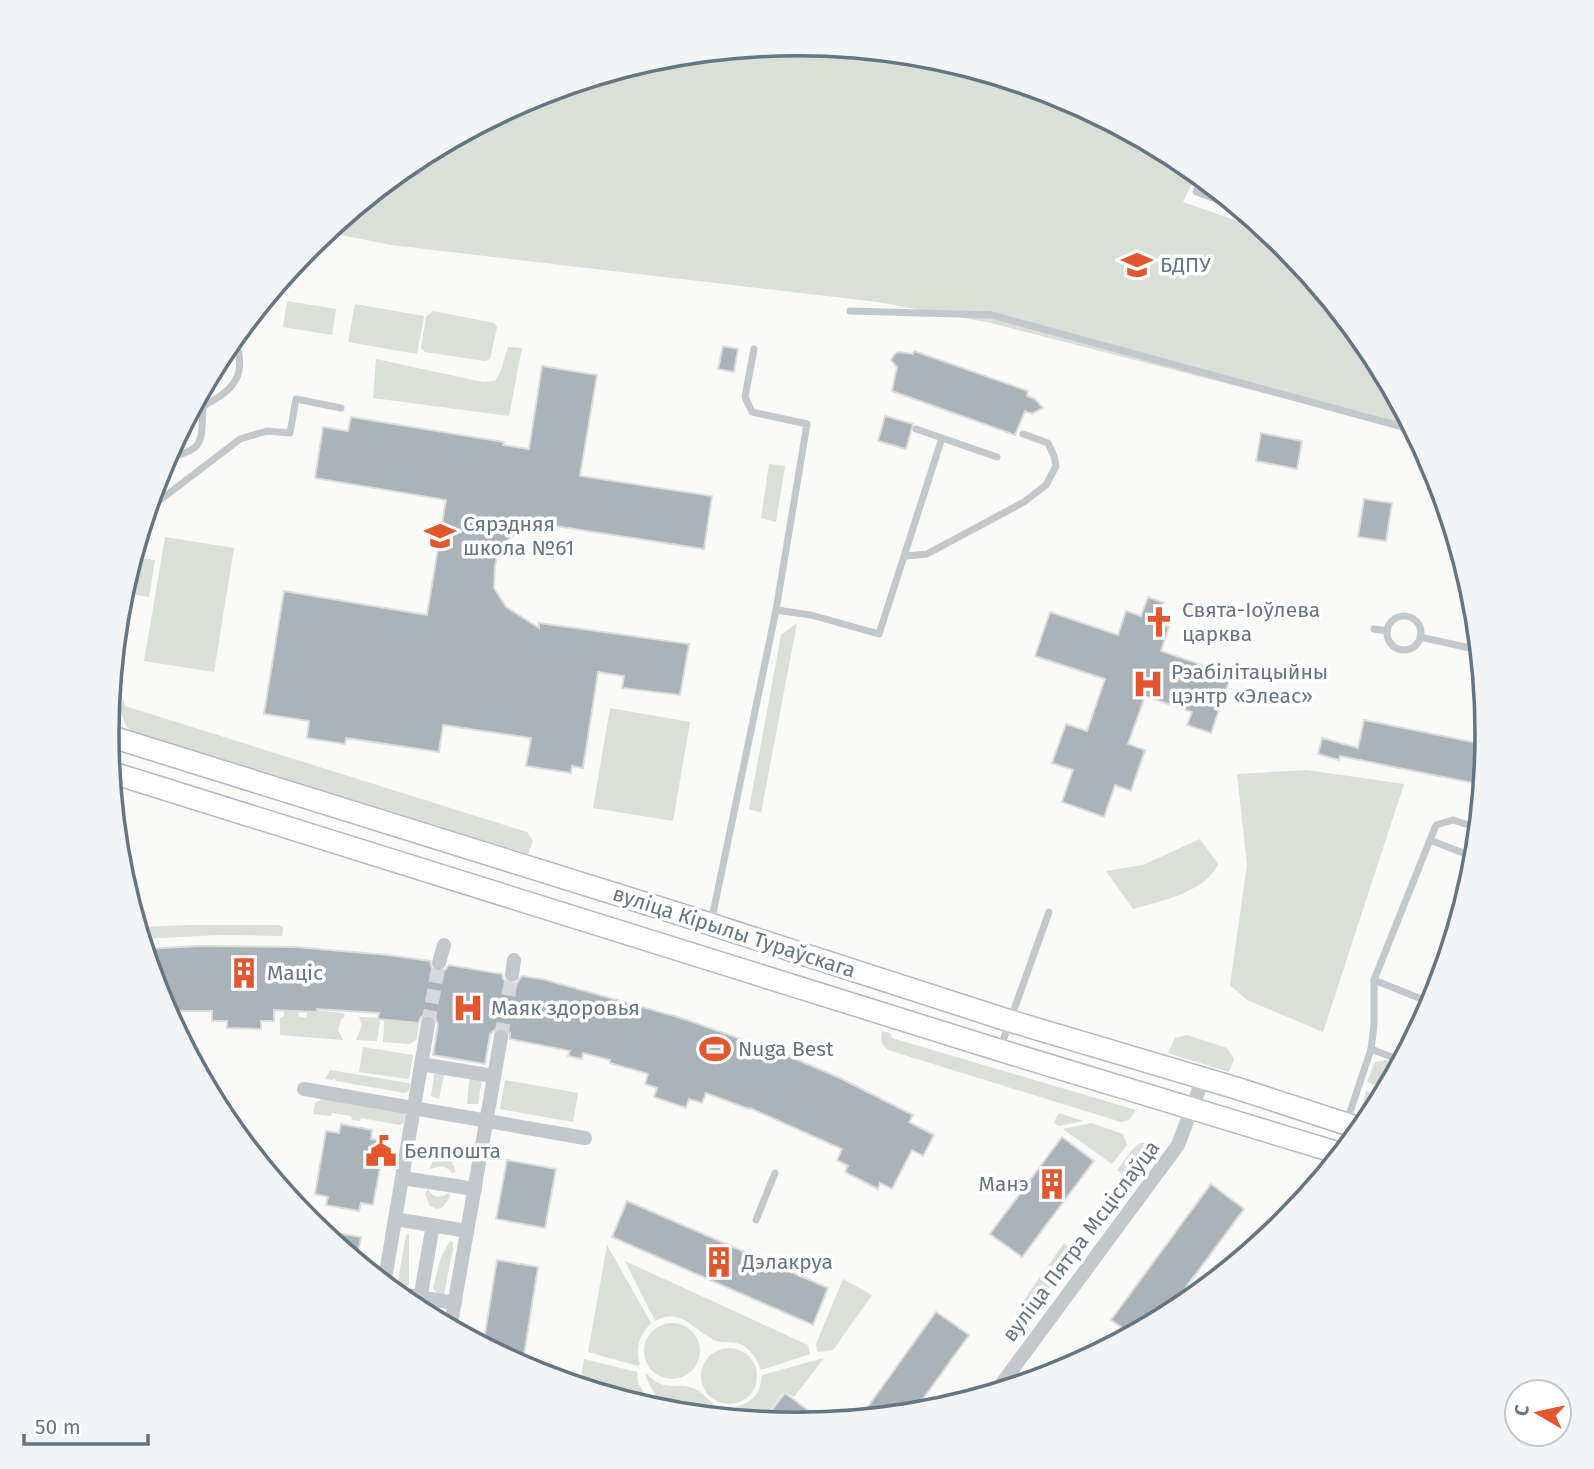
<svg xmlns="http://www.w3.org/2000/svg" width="1594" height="1469" viewBox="0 0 1594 1469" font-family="'Fira Sans',sans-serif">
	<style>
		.green { fill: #dadfd7 }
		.building { fill: #aab3b9; stroke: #dcdcda; stroke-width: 2 }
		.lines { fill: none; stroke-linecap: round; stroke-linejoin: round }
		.street-tunnel { stroke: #d5d9db; stroke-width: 14; stroke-dasharray: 14 7; stroke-linecap: butt }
		.secondary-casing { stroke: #b3babf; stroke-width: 24 }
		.lane { stroke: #c3c8cc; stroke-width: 7 }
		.street { stroke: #c3c8cc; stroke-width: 14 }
		.secondary { stroke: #fff; stroke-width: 21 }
		.labels { text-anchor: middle; stroke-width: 7; stroke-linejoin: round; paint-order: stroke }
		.poi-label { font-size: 21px; fill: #657683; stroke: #fff; text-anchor: start }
		.street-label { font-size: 21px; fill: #657683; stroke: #fff }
		.rim { fill: none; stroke: #657683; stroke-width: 3.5 }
	</style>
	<rect width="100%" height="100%" fill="#fafaf8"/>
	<g class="green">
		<path d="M797 44 932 57 1062 96 1181 160 1197 174 1183 202 1269 232 1286 246 1372 351 1415 432 991 323 878 302 391 245 326 232 414 160 533 96 663 57Z"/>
		<path d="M287 301 336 309 332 335 283 327Z"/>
		<path d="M355 304 424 316 417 354 348 342Z"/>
		<path d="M433 311 494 323 497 327 490 359 485 361 425 352 421 348 426 317Z"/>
		<path d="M508 347 522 348 509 416 373 398 376 359 483 382 495 381 501 370Z"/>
		<path d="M769 464 785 466 776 522 761 518Z"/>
		<path d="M165 537 234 548 214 672 144 661Z"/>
		<path d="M136 557 155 560 149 597 130 594Z"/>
		<path d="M797 623 761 813 749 809 781 635Z"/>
		<path d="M116 680 125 706 527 832 533 841 528 854 133 732 126 726 111 687V682Z"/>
		<path d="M610 708 690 722 673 821 593 808Z"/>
		<path d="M1307 770 1404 784 1323 1032 1247 1000 1230 985 1247 865 1237 774Z"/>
		<path d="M1200 839 1218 864C1205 893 1160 901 1133 909L1106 871 1143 865Z"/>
		<path d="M126 860 133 867V876L127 893 119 861Z"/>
		<path d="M190 925H279L283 928 282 936 220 935 141 939 137 927Z"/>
		<path d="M284 1009 298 1010 299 1017 306 1018 308 1010 343 1013 345 1016 341 1020 338 1030 343 1040 280 1035V1018L284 1016Z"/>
		<path d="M391 1015 416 1018 419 1022 417 1039 410 1044 383 1042 384 1021Z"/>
		<path d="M359 1017 377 1018 380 1021 377 1041 356 1040 362 1025Z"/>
		<path d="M882 1031 890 1033 892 1038 1136 1110 1129 1120 1121 1122 888 1050C881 1044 880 1039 882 1031Z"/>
		<path d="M1187 1035 1227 1048 1234 1059 1229 1072 1168 1053 1175 1038Z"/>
		<path d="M363 1047 413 1055 409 1079 359 1072Z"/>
		<path d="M1386 1060 1400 1065 1387 1089 1367 1082 1375 1062Z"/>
		<path d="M436 1063 445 1071 439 1099 431 1096Z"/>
		<path d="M330 1070 408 1083 410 1084 409 1090 405 1093 336 1081 334 1078 333 1080 325 1079Z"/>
		<path d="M473 1073H483L478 1104H467L469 1082Z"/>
		<path d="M505 1080 578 1093 573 1122 500 1109Z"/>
		<path d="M1366 1091 1383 1096 1372 1116 1363 1104Z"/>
		<path d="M327 1096 401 1109 405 1114 404 1123 400 1125 361 1118 360 1121 352 1120 351 1116 332 1113 331 1116 313 1114 315 1103Z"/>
		<path d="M1059 1113 1083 1121 1058 1126 1054 1122Z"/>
		<path d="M1091 1123 1123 1134 1127 1145 1112 1164 1063 1129Z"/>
		<path d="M1140 1143H1150L1147 1153 1128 1178 1117 1170 1132 1150Z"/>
		<path d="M446 1155 451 1160 456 1172 452 1173C444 1163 438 1167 429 1169L434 1159Z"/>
		<path d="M428 1189C432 1198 441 1199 448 1193L451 1195 443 1207 437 1209 430 1206 425 1194Z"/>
		<path d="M409 1234V1284L406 1288 398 1289 397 1286 406 1235Z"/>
		<path d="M450 1241 453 1242V1248L444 1295H438L433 1288 441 1257Z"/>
		<path d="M1064 1243 1075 1251 1039 1302 1027 1306 1021 1304Z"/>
		<path d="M607 1245 651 1323C639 1336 635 1348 640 1364L638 1366 588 1352Z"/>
		<path d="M625 1261 808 1345 810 1354 761 1370C756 1356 747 1343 730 1342 723 1342 721 1343 714 1340 693 1330 681 1307 655 1321Z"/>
		<path d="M843 1279 872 1295 833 1350 818 1352 816 1344Z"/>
		<circle cx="672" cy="1351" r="28"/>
		<circle cx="729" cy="1376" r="28"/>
		<path d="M824 1358 794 1397 784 1391 762 1422 755 1421 735 1407C752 1403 761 1393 762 1375Z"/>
		<path d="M584 1359 637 1372 638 1383 644 1393 629 1402 580 1387Z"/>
		<path d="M645 1373C670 1396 676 1379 697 1390 705 1394 710 1404 723 1410 687 1427 656 1409 645 1373Z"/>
	</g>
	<g class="building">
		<path d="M723 346 738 349 734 372 718 369Z"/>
		<path d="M914 351 1028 391 1027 396 1035 399 1043 408 1032 414 1025 411 1015 435 892 391 897 367 891 360 894 355 898 352 913 354Z"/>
		<path d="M542 366 597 375 580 476 712 496 704 549 555 526 556 518 523 528 509 539 498 552 495 566 494 588 506 607 539 628V623L689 644 680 695 622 688 624 676 598 672 583 768 572 766 571 773 526 766 531 738 443 725 439 752 346 738 345 744 307 738 309 721 264 714 284 591 427 615 446 500 315 478 323 427 348 431 351 417 504 442 503 445 529 449Z"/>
		<path d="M885 416 913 424 906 449 878 441Z"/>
		<path d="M1261 433 1302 441 1297 469 1256 461Z"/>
		<path d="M1364 499 1392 503 1386 541 1358 537Z"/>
		<path d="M1148 597 1164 603 1157 623 1169 627 1161 651 1231 675 1211 733 1187 725 1192 712 1145 696 1128 744 1145 750 1131 791 1115 785 1104 817 1062 802 1073 770 1052 763 1066 724 1087 731 1105 679 1035 656 1050 612 1118 635 1126 611 1141 616Z"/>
		<path d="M1364 720 1487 745 1483 785 1340 756 1339 760 1318 754 1322 738 1358 748Z"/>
		<path d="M199 946 295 947 388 955 430 961 432 969 437 972 445 970 449 965 502 974 503 979 510 984H516L522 976 542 979 681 1018 786 1055 840 1078 913 1115 909 1122 934 1135 923 1156 912 1150 892 1189 880 1183 878 1189 845 1172 848 1166 837 1160 842 1149 750 1108 749 1109 706 1093 702 1103 689 1099 686 1108 654 1097 657 1088 645 1084 648 1074 610 1063V1060L583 1053 582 1059 568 1056 570 1051 510 1039V1033L503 1028H497L490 1034 485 1064 433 1055 438 1025 435 1017 429 1014 421 1017 418 1023 378 1019 379 1013 317 1009V1012L274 1010V1021H261V1029L227 1028V1021H212V1011H171V1004H162L144 949Z"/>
		<path d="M341 1124 372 1130 371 1139 385 1141 373 1205 361 1203 359 1211 326 1205 328 1197 315 1194 326 1131 339 1133Z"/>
		<path d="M1062 1137 1094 1161 1022 1257 990 1234Z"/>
		<path d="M507 1160 556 1169 545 1228 496 1219Z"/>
		<path d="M1211 1184 1244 1209 1163 1318 1132 1335 1111 1320Z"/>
		<path d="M627 1201 828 1288 813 1325 612 1237Z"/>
		<path d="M317 1230 361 1237 356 1262Z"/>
		<path d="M497 1260 538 1267 522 1367 483 1346Z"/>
		<path d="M936 1312 969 1335 912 1414 859 1419Z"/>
		<path d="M785 1393 809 1411 799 1425 763 1422Z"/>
	</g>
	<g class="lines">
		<g class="street-tunnel">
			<path d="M428 1024 439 963"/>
			<path d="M501 1037 512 975"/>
		</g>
		<defs>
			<g id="secondary">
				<path d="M106 735 673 912 1010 1021 1236 1088 1362 1129"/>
				<path d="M110 772 999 1050 1342 1154"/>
			</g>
		</defs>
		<use href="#secondary" class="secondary-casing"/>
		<g class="lane">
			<path d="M1203 179 1196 192 1238 207"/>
			<path d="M850 311 992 315 1414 430"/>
			<path d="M916 429 997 457"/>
			<path d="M165 459C205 448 201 446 203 406 236 390 248 373 234 337"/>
			<path d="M147 510 240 439 267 431 290 433 296 399 341 408"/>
			<path d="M906 556 927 554 1024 502 1046 485 1056 466 1054 456 1048 443 1023 434"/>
			<path d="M776 610 811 615 879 634 942 438"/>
			<circle cx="1404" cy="633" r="17"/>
			<path d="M1374 629 1387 631"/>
			<path d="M1420 637 1479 650"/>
			<path d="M109 704 119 736"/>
			<path d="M1430 840 1476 858"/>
			<path d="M711 923 776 610 807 424 752 412 745 397 754 349"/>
			<path d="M1374 980 1424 1000"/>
			<path d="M1001 1046 1049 912"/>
			<path d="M1371 1049 1374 1026V980L1436 825 1453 820 1478 828"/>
			<path d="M1347 1121 1371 1049 1402 1061"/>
			<path d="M756 1220 775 1173"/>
		</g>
		<g class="street">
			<path d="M439 963 444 945"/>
			<path d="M512 975 514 960"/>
			<path d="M421 1064 494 1076"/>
			<path d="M304 1089 585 1138"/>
			<path d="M402 1178 475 1189"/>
			<path d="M395 1219 467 1231"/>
			<path d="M384 1285 428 1024"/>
			<path d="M394 1293 455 1303"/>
			<path d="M418 1311 433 1225"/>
			<path d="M450 1329 501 1037"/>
			<path d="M995 1393 1178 1145 1203 1079"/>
		</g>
		<use href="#secondary" class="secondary"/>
	</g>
	<defs>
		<symbol id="university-bare" viewBox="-9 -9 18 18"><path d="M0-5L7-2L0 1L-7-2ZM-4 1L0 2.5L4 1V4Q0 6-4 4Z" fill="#e4572e" stroke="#fff" stroke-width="2.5" paint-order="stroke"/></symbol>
		<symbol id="school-bare" viewBox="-9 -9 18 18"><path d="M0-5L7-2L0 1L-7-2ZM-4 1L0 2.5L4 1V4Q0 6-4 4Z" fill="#e4572e" stroke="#fff" stroke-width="2.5" paint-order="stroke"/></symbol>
		<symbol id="church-bare" viewBox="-9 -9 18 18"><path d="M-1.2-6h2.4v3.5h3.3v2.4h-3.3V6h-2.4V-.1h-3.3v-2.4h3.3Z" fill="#e4572e" stroke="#fff" stroke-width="2.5" paint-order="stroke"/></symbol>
		<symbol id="hospital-bare" viewBox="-9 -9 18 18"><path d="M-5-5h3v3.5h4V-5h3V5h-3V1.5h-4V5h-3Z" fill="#e4572e" stroke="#fff" stroke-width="2.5" paint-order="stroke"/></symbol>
		<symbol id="building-bare" viewBox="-9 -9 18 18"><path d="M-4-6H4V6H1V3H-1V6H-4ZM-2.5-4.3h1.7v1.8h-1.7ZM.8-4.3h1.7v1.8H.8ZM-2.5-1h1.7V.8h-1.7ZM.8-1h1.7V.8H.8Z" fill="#e4572e" stroke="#fff" stroke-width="2.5" paint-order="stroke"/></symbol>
		<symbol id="stadium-bare" viewBox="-9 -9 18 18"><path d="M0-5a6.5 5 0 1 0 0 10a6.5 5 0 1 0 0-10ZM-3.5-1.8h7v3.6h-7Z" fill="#e4572e" stroke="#fff" stroke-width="2.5" paint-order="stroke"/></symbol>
		<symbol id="civic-bare" viewBox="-9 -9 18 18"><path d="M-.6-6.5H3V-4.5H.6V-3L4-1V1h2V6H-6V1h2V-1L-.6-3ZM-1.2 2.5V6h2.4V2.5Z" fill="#e4572e" stroke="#fff" stroke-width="2.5" paint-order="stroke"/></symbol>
	</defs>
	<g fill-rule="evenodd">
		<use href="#university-bare" x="1115" y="243" width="44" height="44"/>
		<use href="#school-bare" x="418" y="514" width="44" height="44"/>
		<use href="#church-bare" x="1137" y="600" width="44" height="44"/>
		<use href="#hospital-bare" x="1126" y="662" width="44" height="44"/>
		<use href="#building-bare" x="222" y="951" width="44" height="44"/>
		<use href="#hospital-bare" x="446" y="986" width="44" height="44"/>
		<use href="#stadium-bare" x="693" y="1027" width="44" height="44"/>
		<use href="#civic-bare" x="359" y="1129" width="44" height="44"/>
		<use href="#building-bare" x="1030" y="1162" width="44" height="44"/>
		<use href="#building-bare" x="697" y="1240" width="44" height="44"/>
	</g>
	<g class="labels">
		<g class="poi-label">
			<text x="1160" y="272">БДПУ</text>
			<text x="463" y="531">Сярэдняя<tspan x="463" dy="24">школа №61</tspan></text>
			<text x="1182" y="617">Свята-Іоўлева<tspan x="1182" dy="24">царква</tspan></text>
			<text x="1171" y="679">Рэабілітацыйны<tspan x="1171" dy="24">цэнтр «Элеас»</tspan></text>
			<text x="267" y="980">Маціс</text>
			<text x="491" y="1015">Маяк здоровья</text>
			<text x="738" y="1056">Nuga Best</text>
			<text x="404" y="1158">Белпошта</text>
			<text x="1029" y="1191" text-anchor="end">Манэ</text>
			<text x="742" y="1269">Дэлакруа</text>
		</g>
		<g class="street-label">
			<text transform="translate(734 932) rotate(18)" y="7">вуліца Кірылы Тураўскага</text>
			<text transform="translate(1081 1241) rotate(-53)" y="7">вуліца Пятра Мсціслаўца</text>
		</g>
	</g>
	<path d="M0 0H1594V1469H0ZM119 734a678 678 0 1 1 1356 0a678 678 0 1 1-1356 0Z" fill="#f3f4f5" fill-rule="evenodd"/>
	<path class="rim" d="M119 734a678 678 0 1 1 1356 0a678 678 0 1 1-1356 0Z"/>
	<g transform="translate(1538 1413) rotate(279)"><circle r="33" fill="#ffffff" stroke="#c1c8cd" stroke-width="2"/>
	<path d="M0-5L12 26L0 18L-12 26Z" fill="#e4572e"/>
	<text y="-10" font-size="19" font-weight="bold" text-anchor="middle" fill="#657683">С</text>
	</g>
	<path d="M24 1434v10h124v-10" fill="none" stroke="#657683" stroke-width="3.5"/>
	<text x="35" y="1434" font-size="21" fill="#657683" stroke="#ffffff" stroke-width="5" paint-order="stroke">50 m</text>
</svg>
